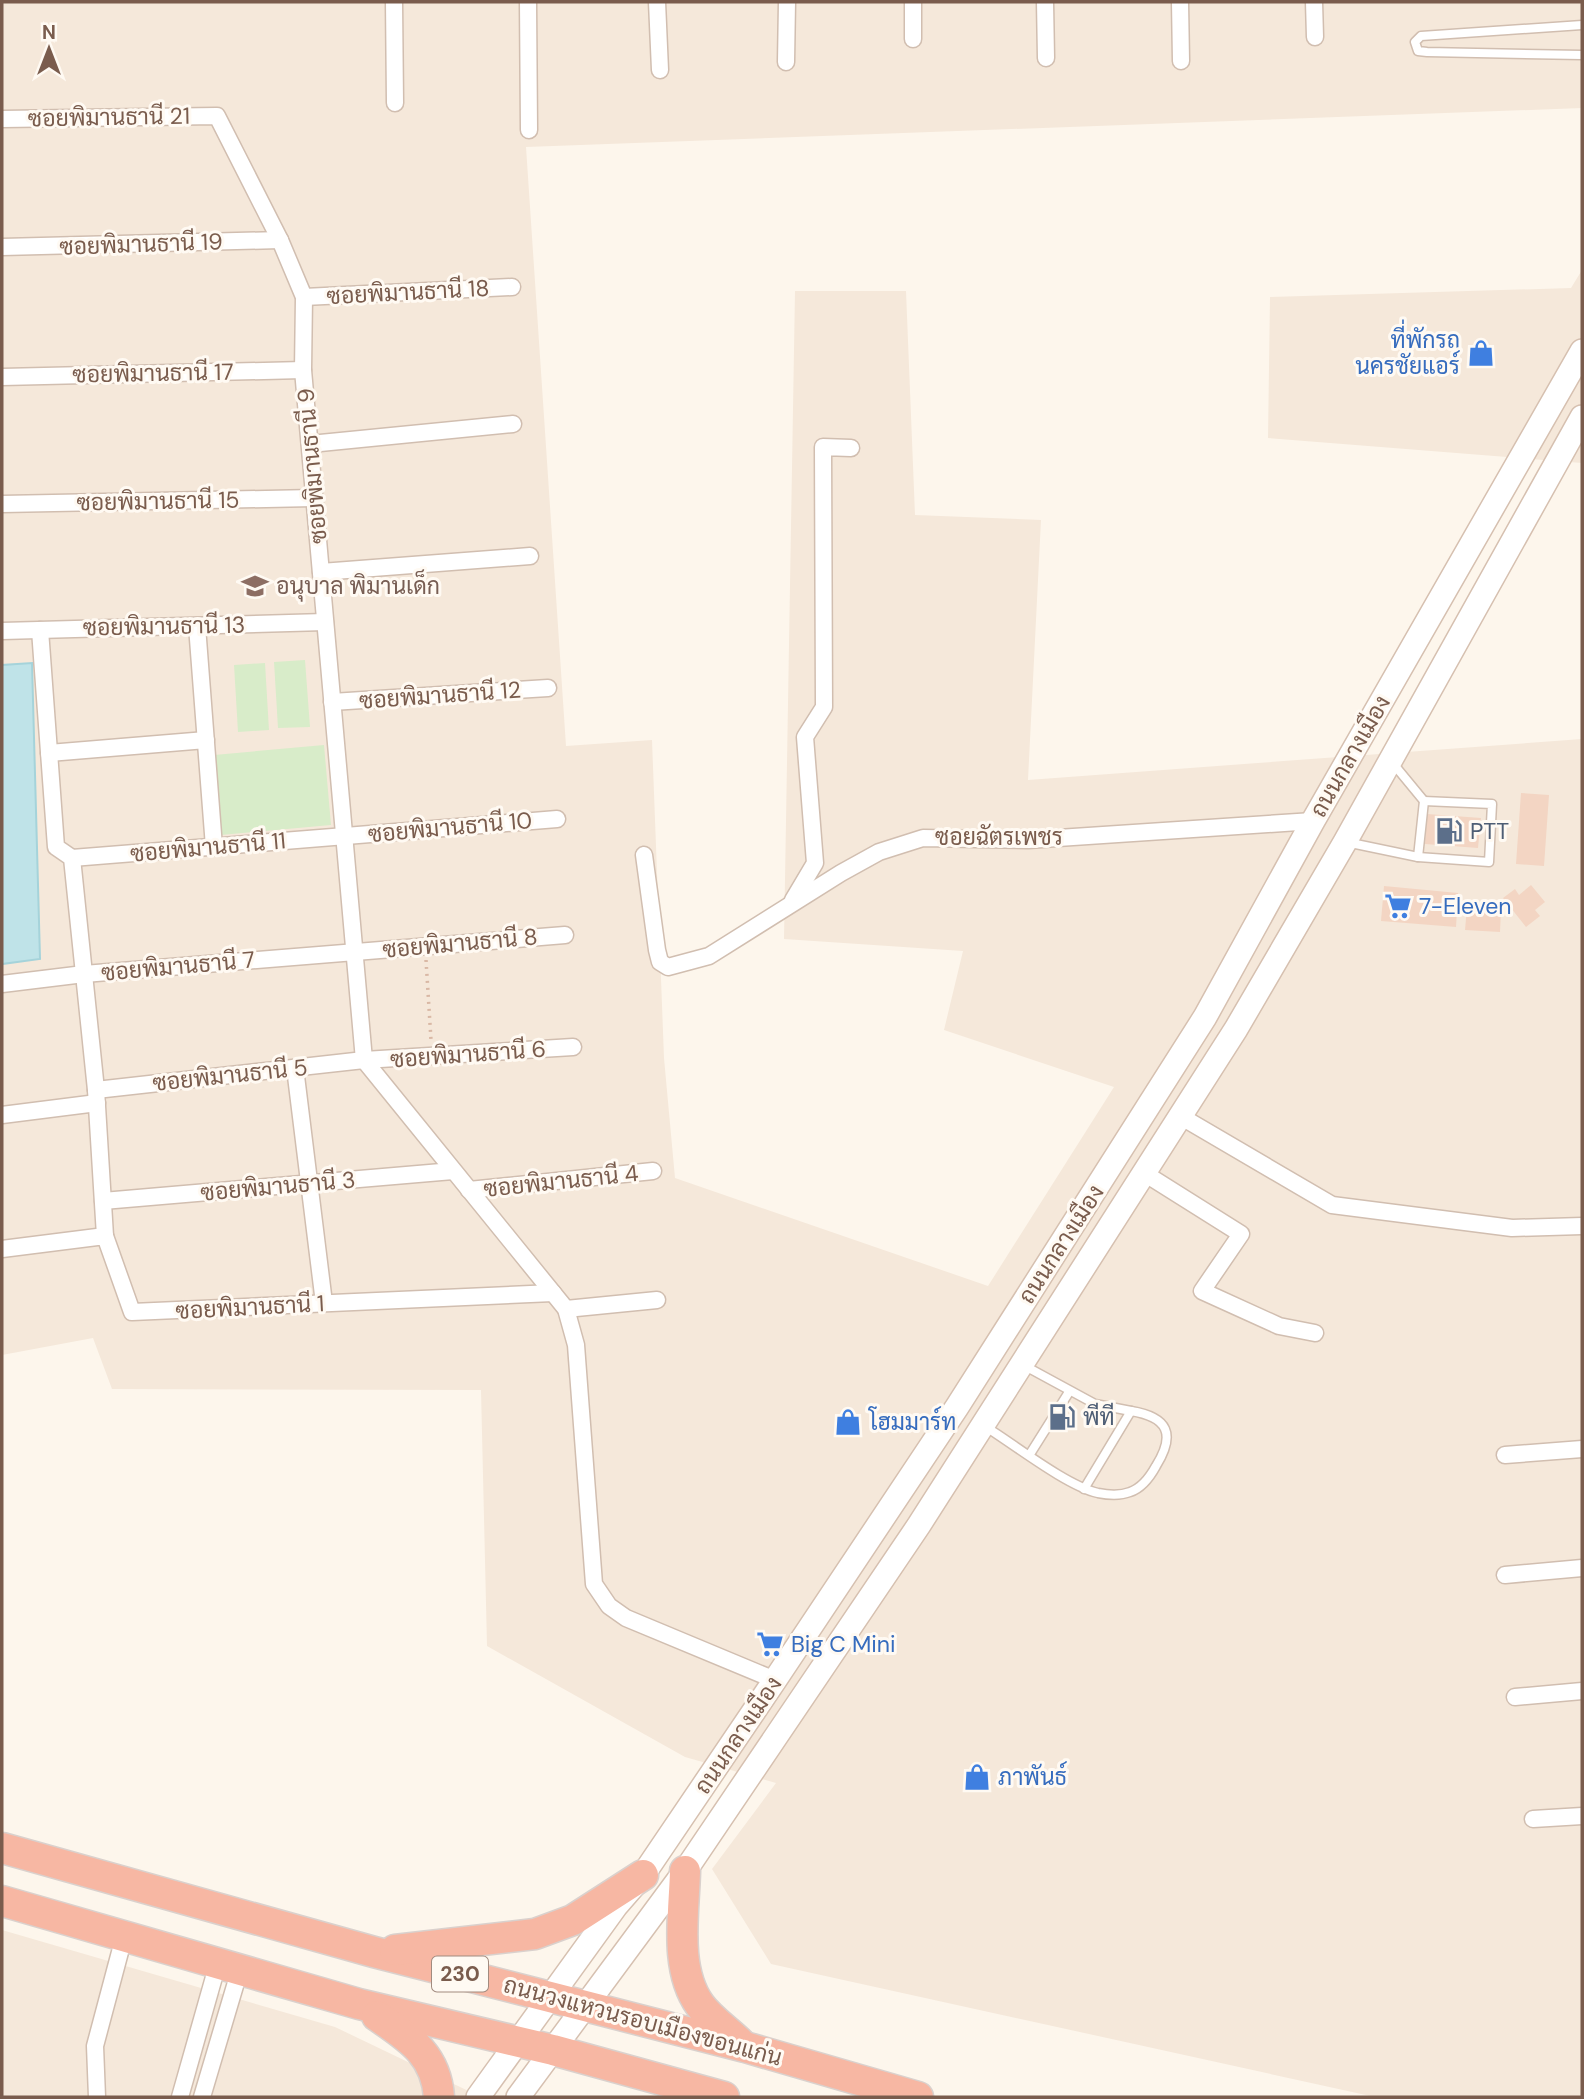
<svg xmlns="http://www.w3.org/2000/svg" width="1584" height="2099" viewBox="0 0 1584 2099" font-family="'DM Sans',Sarabun,sans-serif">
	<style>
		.residential { fill: #f5e8da }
		.green { fill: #d8ecc9 }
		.water { fill: #bfe3e8; stroke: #a5d3da; stroke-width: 2 }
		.building { fill: #f3d5c3 }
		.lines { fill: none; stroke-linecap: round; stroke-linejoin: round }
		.lane-casing { stroke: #d1beb0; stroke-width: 11 }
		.street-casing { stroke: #d1beb0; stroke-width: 19 }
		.secondary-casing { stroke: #d6c0b0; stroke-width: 26 }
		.highway-casing { stroke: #dad1cd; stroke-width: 33 }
		.path { stroke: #d9b8a5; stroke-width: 3.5; stroke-dasharray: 2 5; stroke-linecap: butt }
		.lane { stroke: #fff; stroke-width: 8 }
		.street { stroke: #fff; stroke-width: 16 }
		.secondary { stroke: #fff; stroke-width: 23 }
		.highway { stroke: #f7b7a3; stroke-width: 30 }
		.labels { text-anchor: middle; stroke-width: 6; stroke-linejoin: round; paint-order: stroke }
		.shield { fill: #fffaf3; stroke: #a28b7f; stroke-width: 2 }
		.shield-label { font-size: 21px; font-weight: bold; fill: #7a5c4d }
		.street-label { font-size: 23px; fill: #7a5c4d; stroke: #fffaf3 }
		.shop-label { font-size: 23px; fill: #366cbe; stroke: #fffaf3; text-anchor: start }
		.education-label { font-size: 23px; fill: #785e54; stroke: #fffaf3; text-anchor: start }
		.service-label { font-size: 23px; fill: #4e5e75; stroke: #fffaf3; text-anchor: start }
	</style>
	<rect width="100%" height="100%" fill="#fdf6ec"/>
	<g class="residential">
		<path d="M2 2H1582V108L526 147 566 746 652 740 664 1058 675 1178 988 1286 1114 1087 944 1030 963 951 784 939 795 291H906L915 515 1041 520 1028 780 1582 739V2097H1375L771 1964 712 1869 776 1783 685 1757 487 1646 481 1390 112 1389 93 1338 2 1355Z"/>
		<path d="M1582 270V463L1268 438 1270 297 1571 288Z"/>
		<path d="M2 1930 335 2027 481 2097H2Z"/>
	</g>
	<g class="green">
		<path d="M305 660 310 727 278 728 274 662Z"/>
		<path d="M265 663 269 730 238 732 234 665Z"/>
		<path d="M324 745 331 825 221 835 214 755Z"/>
	</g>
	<path class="water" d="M32 663 40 959 2 964V665Z"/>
	<g class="building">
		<path d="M1521 793 1549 795 1544 866 1516 864Z"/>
		<path d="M1427 814 1481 818 1478 848 1425 844Z"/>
		<path d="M1531 885 1545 902 1535 910 1540 916 1526 927 1503 898 1515 889 1519 895Z"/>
		<path d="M1384 886 1458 893 1456 927 1381 921Z"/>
		<path d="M1467 907 1501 909 1500 932 1465 930Z"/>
	</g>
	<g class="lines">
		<defs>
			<g id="lane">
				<path d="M1582 25 1421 36 1415 42 1418 51 1427 52 1582 55"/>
				<path d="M1391 761 1424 801 1418 857"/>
				<path d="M1346 842 1418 857 1489 862 1492 804 1424 801"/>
				<path d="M1025 1366 1095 1404 1131 1411 1084 1489"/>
				<path d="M986 1427C1015 1445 1067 1486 1098 1493 1108 1495 1120 1496 1130 1492 1142 1488 1150 1477 1156 1466 1176 1434 1168 1417 1131 1411"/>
				<path d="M1030 1454 1069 1392"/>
			</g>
			<g id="street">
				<path d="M394 2 395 103"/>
				<path d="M528 2 529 130"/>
				<path d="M657 2 660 70"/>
				<path d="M913 2V39"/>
				<path d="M1045 2 1046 58"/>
				<path d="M1180 2 1181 61"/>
				<path d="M1314 2 1315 37"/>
				<path d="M786 62 787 2"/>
				<path d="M2 119 217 116 280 240 304 297 303 370 364 1060 566 1309 576 1345 594 1584 609 1606 626 1618 775 1680"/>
				<path d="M2 247 280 240"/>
				<path d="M304 297 512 287"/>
				<path d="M2 377 303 370"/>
				<path d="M310 444 513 424"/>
				<path d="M2 504 314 498"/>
				<path d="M321 572 530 556"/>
				<path d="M197 626 214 847"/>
				<path d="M40 630 56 847 72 858 96 1090 105 1236"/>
				<path d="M2 631 325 622"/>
				<path d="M332 702 548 688"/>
				<path d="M49 753 206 740"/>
				<path d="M644 855 657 950 660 962 668 967 709 956 841 873 879 852 923 838 1028 840 1313 821"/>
				<path d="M72 858 557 819"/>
				<path d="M793 900 815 863 805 737 824 707 823 447 851 448"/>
				<path d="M2 984 84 974 565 935"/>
				<path d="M295 1068 324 1303"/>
				<path d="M96 1090 364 1060 573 1047"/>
				<path d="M2 1115 97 1103"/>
				<path d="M1180 1116 1332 1205 1512 1228 1582 1226"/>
				<path d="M1144 1173 1241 1234 1202 1291 1279 1326 1315 1333"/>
				<path d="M469 1190 653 1171"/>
				<path d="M103 1201 453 1171"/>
				<path d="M2 1249 105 1236 132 1312 553 1293"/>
				<path d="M566 1309 657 1300"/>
				<path d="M1505 1455 1582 1449"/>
				<path d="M1505 1575 1582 1568"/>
				<path d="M1515 1697 1582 1691"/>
				<path d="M1533 1819 1582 1816"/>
				<path d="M97 2097 95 2046 124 1937"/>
				<path d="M180 2097 218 1963"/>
				<path d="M202 2097 240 1969"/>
			</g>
			<g id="secondary">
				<path d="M478 2097 616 1906 643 1875 775 1680 957 1407 1205 1017 1313 821 1582 351"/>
				<path d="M518 2097 685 1871 919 1525 1236 1029 1345 842 1582 417"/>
			</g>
			<g id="highway">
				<path d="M2 1848 374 1952 745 2047 918 2097"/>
				<path d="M685 1871C684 1913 674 1969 700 2005 710 2019 728 2031 740 2043"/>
				<path d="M2 1901 359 2004 553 2050 724 2097"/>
				<path d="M395 1950 535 1934 573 1920 643 1875"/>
				<path d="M377 2016C409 2038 436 2054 439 2097"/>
			</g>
		</defs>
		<use href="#lane" class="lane-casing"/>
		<use href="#street" class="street-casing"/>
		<use href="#secondary" class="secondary-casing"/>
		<use href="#highway" class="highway-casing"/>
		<path class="path" d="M426 960 431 1040"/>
		<use href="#lane" class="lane"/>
		<use href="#street" class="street"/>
		<use href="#secondary" class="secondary"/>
		<use href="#highway" class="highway"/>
	</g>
	<defs>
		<symbol id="shop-bare" viewBox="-9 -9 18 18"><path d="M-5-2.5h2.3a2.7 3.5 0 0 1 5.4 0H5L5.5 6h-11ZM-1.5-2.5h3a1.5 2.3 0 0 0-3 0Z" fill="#3f7fe0" stroke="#fffaf3" stroke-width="2.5" paint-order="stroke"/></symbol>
		<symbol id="school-bare" viewBox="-9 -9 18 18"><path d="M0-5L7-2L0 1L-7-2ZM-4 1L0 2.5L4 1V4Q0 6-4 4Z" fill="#8d6e63" stroke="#fffaf3" stroke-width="2.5" paint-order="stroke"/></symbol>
		<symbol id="fuel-bare" viewBox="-9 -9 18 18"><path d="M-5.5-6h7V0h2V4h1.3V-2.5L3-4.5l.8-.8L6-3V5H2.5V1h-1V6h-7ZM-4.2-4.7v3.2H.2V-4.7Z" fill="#5c6f8a" stroke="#fffaf3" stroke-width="2.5" paint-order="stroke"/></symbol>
		<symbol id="supermarket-bare" viewBox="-9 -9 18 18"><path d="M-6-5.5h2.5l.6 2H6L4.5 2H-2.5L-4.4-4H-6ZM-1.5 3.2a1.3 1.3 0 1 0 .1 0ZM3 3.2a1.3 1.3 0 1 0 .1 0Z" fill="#3f7fe0" stroke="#fffaf3" stroke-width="2.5" paint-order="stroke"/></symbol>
	</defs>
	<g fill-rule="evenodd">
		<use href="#shop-bare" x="1462" y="334" width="38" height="38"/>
		<use href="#school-bare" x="236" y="567" width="38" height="38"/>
		<use href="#fuel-bare" x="1430" y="812" width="38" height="38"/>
		<use href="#supermarket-bare" x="1379" y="887" width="38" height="38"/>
		<use href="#fuel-bare" x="1043" y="1398" width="38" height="38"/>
		<use href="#shop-bare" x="829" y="1403" width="38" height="38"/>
		<use href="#supermarket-bare" x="751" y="1625" width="38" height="38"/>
		<use href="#shop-bare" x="958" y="1758" width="38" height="38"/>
	</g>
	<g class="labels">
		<rect class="shield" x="432" y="1956.5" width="56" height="35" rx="5"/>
		<g class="shield-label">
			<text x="460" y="1981">230</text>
		</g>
		<g class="street-label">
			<text transform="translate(109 117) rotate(-1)" y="8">ซอยพิมานธานี 21</text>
			<text transform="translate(141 244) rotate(-2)" y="8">ซอยพิมานธานี 19</text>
			<text transform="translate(408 292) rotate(-3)" y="8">ซอยพิมานธานี 18</text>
			<text transform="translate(153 373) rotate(-1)" y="8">ซอยพิมานธานี 17</text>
			<text transform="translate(312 466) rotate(-95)" y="8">ซอยพิมานธานี 9</text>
			<text transform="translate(158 501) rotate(-1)" y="8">ซอยพิมานธานี 15</text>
			<text transform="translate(164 626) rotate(-1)" y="8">ซอยพิมานธานี 13</text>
			<text transform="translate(440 695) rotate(-4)" y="8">ซอยพิมานธานี 12</text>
			<text transform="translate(1350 756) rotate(-60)" y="8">ถนนกลางเมือง</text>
			<text transform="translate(450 827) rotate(-5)" y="8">ซอยพิมานธานี 10</text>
			<text x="999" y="845">ซอยฉัตรเพชร</text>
			<text transform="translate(208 847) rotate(-5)" y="8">ซอยพิมานธานี 11</text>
			<text transform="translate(460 943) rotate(-5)" y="8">ซอยพิมานธานี 8</text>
			<text transform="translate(178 966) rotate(-5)" y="8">ซอยพิมานธานี 7</text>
			<text transform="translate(468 1054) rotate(-4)" y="8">ซอยพิมานธานี 6</text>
			<text transform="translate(230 1075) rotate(-6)" y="8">ซอยพิมานธานี 5</text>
			<text transform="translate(561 1181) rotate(-6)" y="8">ซอยพิมานธานี 4</text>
			<text transform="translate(278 1186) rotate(-5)" y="8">ซอยพิมานธานี 3</text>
			<text transform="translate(1061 1244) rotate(-57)" y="8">ถนนกลางเมือง</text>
			<text transform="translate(250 1307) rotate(-3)" y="8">ซอยพิมานธานี 1</text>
			<text transform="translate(738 1735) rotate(-56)" y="8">ถนนกลางเมือง</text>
			<text transform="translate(643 2021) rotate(15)" y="8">ถนนวงแหวนรอบเมืองขอนแก่น</text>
		</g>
		<g class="shop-label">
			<text x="1460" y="348" text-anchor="end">ที่พักรถ<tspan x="1460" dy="26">นครชัยแอร์</tspan></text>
			<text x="1419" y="914">7-Eleven</text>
			<text x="869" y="1430">โฮมมาร์ท</text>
			<text x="791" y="1652">Big C Mini</text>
			<text x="998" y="1785">ภาพันธ์</text>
		</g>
		<g class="education-label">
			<text x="276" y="594">อนุบาล พิมานเด็ก</text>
		</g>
		<g class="service-label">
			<text x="1470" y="839">PTT</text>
			<text x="1083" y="1425">พีที</text>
		</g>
	</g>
	<rect width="1584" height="2099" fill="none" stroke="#7a5c4d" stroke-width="7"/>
	<g transform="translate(49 49)" stroke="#fffaf3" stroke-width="5" paint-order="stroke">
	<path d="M0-5L12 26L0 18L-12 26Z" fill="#7a5c4d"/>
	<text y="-10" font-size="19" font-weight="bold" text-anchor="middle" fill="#7a5c4d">N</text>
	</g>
</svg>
